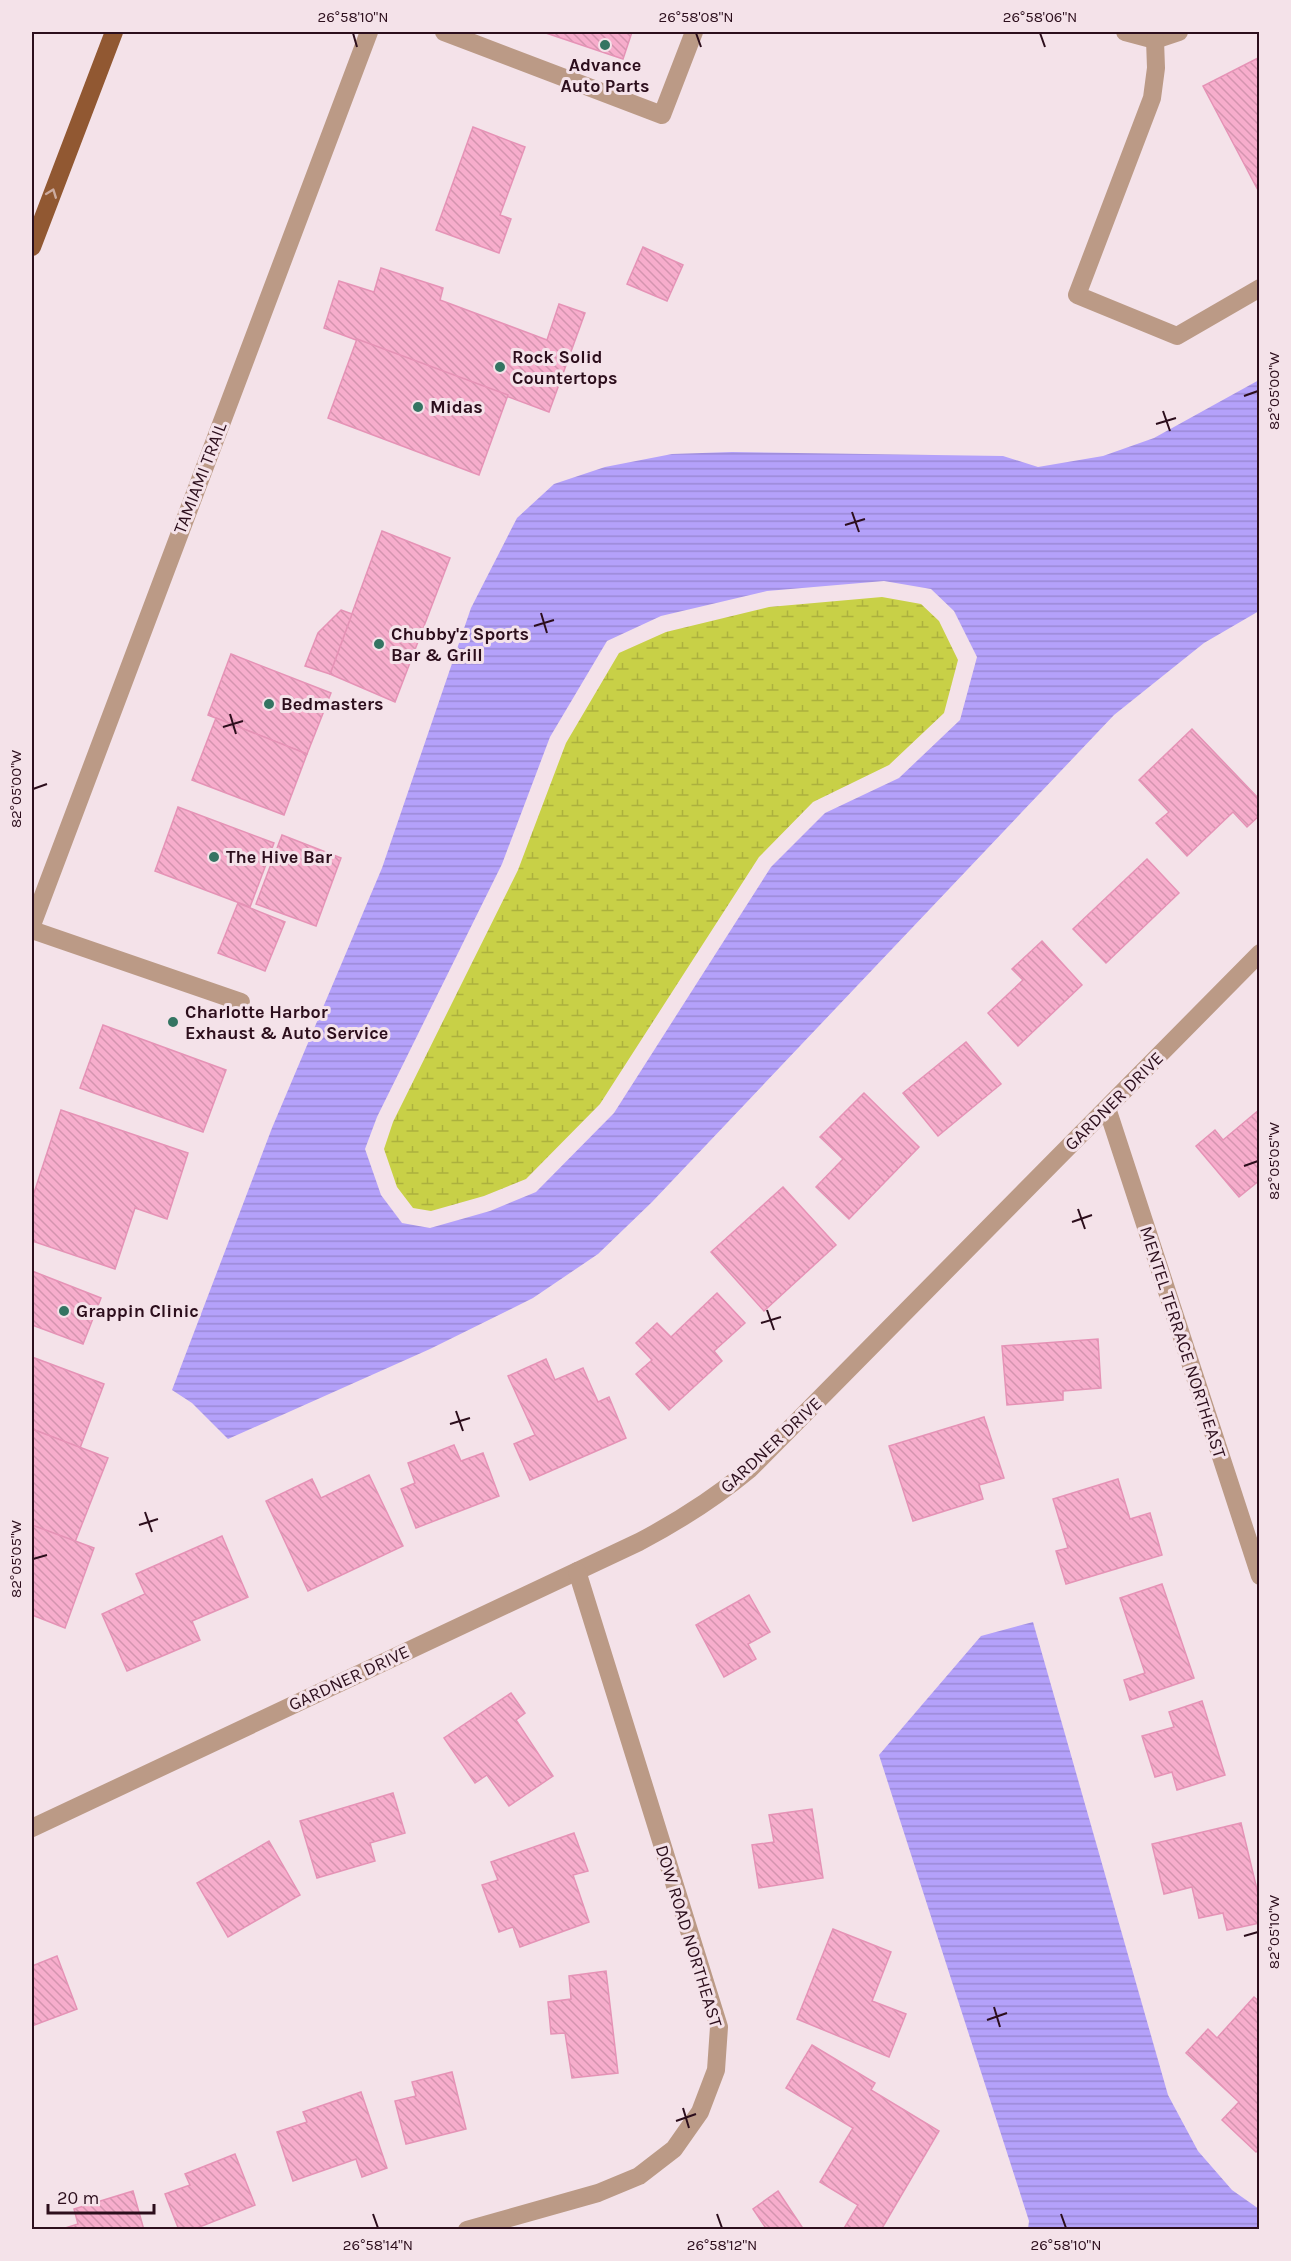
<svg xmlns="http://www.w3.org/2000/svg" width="1291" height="2261" viewBox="0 0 1291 2261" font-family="Karla,sans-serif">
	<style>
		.wetland { fill: url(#wetland-marsh) }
		.water { fill: url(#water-rules); fill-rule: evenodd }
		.building { fill: url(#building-back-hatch); stroke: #e593b6; stroke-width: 1.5 }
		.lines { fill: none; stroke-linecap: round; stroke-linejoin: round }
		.lane { stroke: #bb9a86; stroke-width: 18 }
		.street { stroke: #bb9a86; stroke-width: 18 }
		.primary { stroke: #915832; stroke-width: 18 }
		.oneway { stroke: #ccaba0 }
		.ticks { fill: none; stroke: #2c0e1c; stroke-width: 2 }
		.poi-dot { fill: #347462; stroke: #f4e2e9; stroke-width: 2 }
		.labels { text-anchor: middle; stroke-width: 6; stroke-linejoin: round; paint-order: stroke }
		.poi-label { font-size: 18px; font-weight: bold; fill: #2c0e1c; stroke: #f4e2e9; text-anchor: start }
		.street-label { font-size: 18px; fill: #2c0e1c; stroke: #f4e2e9 }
		.neatline { fill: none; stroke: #2c0e1c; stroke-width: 2 }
		.ticks-label { font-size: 15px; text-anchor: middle; fill: #2c0e1c }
	</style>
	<defs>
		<pattern id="wetland-marsh" width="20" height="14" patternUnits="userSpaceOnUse" patternTransform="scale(1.5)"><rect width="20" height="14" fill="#c8d047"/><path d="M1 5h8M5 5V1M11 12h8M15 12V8" fill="none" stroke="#acb13e"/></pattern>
		<pattern id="water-rules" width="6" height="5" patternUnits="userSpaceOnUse" patternTransform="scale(1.5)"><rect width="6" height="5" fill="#b4a1fa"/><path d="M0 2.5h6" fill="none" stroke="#9b89d6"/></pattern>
		<pattern id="building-back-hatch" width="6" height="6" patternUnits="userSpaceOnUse" patternTransform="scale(1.5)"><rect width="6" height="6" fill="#f7adcc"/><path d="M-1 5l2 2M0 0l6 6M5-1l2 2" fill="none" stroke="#d494af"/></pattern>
	</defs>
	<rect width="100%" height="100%" fill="#f4e2e9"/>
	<path class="wetland" d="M882 597 921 604 939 621 958 660 944 713 889 765 813 802 759 857 600 1104 526 1179 484 1196 431 1211 413 1208 397 1187 384 1149 393 1122 518 870 566 743 619 653 666 632 769 607Z"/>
	<g class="water">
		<path d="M1259 380V611L1204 643 1114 715 652 1202 598 1254 533 1298 430 1349 228 1439 192 1403 172 1390 272 1128 382 868 471 608 517 518 554 484 605 467 672 454 732 452 1003 456 1038 467 1103 456 1154 438ZM884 581 931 589 954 611 977 657 960 720 899 778 825 813 771 867 614 1113 536 1192 490 1211 430 1228 402 1223 381 1195 365 1149 377 1117 502 864 550 737 607 641 661 616 767 591Z"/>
		<path d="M1033 1622 1168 2095 1198 2151 1232 2190 1259 2209V2229H1028L1029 2221 879 1755 981 1636Z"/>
	</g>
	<g class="building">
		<path d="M543 32H632L623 59Z"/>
		<path d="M1260 57V194L1203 86Z"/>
		<path d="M473 127 525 147 500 215 511 219 499 253 436 230Z"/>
		<path d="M643 247 683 265 667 301 627 284Z"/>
		<path d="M381 268 443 288 440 300 547 340 559 304 585 313 549 412 324 328 339 281 374 292Z"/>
		<path d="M357 339 508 395 479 475 328 418Z"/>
		<path d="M382 531 450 558 395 702 330 674Z"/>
		<path d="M341 610 352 614 330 674 305 666 318 633Z"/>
		<path d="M231 654 331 693 307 754 208 715Z"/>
		<path d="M216 718 307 754 284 815 192 780Z"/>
		<path d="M1192 729 1260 800V815L1247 827 1233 812 1187 856 1156 823 1169 812 1139 780Z"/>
		<path d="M178 807 274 843 250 907 155 871Z"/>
		<path d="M282 835 341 858 316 926 256 904Z"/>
		<path d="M1147 859 1179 893 1106 963 1073 929Z"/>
		<path d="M238 903 285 922 265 971 218 953Z"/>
		<path d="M1042 941 1082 985 1018 1046 988 1013 1023 980 1012 969Z"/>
		<path d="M103 1025 226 1070 203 1132 80 1088Z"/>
		<path d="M966 1042 1001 1084 938 1136 903 1093Z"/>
		<path d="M864 1093 919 1147 849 1219 816 1187 843 1159 820 1137Z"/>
		<path d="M1260 1109V1180L1239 1197 1196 1146 1215 1130 1223 1140Z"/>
		<path d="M61 1110 188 1153 167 1219 135 1208 115 1269 32 1241V1199Z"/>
		<path d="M783 1187 836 1245 764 1311 711 1252Z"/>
		<path d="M32 1271 101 1298 83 1344 32 1325Z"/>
		<path d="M717 1293 745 1323 714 1351 722 1361 669 1410 636 1374 652 1360 636 1343 657 1323 671 1337Z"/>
		<path d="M1098 1339 1101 1388 1063 1391V1400L1007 1405 1002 1346Z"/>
		<path d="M32 1357 104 1384 80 1448 32 1429Z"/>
		<path d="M546 1359 555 1380 583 1368 598 1402 609 1397 626 1438 530 1480 514 1444 535 1435 508 1376Z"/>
		<path d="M984 1417 1004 1478 979 1485 983 1499 913 1521 889 1446Z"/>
		<path d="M32 1429 108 1458 75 1542 32 1525Z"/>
		<path d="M454 1445 461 1461 483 1453 499 1496 416 1528 401 1489 415 1483 408 1463Z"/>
		<path d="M369 1475 403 1546 308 1591 266 1501 312 1479 321 1498Z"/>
		<path d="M1118 1479 1130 1519 1150 1513 1162 1555 1066 1584 1056 1551 1068 1548 1053 1499Z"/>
		<path d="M32 1525 94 1548 65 1628 32 1615Z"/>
		<path d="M222 1536 248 1597 192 1621 200 1640 127 1671 102 1614 145 1594 136 1574Z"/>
		<path d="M1162 1584 1194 1678 1130 1700 1124 1680 1145 1673 1120 1598Z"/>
		<path d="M749 1595 770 1632 748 1644 756 1659 724 1677 696 1625Z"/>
		<path d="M511 1693 525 1713 516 1720 553 1776 509 1806 487 1775 475 1783 444 1738Z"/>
		<path d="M1202 1701 1225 1775 1177 1790 1172 1772 1155 1777 1142 1736 1174 1727 1169 1712Z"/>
		<path d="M393 1793 405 1833 370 1843 375 1861 317 1878 300 1821Z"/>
		<path d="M812 1809 823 1878 759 1888 752 1845 774 1842 769 1815Z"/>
		<path d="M1241 1823 1260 1902V1923L1227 1930 1223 1913 1199 1918 1192 1887 1164 1894 1152 1844Z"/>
		<path d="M574 1833 588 1871 573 1875 589 1922 520 1947 513 1927 499 1932 482 1885 498 1880 491 1862Z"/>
		<path d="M269 1841 300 1895 228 1937 197 1883Z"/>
		<path d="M833 1929 891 1952 872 2001 906 2014 889 2057 797 2019Z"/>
		<path d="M57 1956 77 2009 32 2026V1966Z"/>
		<path d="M606 1971 618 2073 572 2078 565 2033 551 2034 548 2002 571 1999 569 1976Z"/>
		<path d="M1254 1997 1260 2002V2036L1256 2040 1260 2043V2148L1256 2152 1222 2120 1239 2102 1186 2053 1208 2029 1217 2038Z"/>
		<path d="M812 2045 875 2083 871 2090 939 2131 881 2230H843L858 2205 820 2182 853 2128 786 2088Z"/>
		<path d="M452 2072 466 2129 406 2144 395 2101 416 2096 412 2082Z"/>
		<path d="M361 2092 387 2168 362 2177 356 2159 293 2181 277 2132 307 2122 303 2112Z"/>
		<path d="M235 2154 255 2205 192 2230H179L165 2194 190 2185 185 2174Z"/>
		<path d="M133 2191 144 2230H59L78 2224 74 2209Z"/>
		<path d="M778 2191 804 2230H767L753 2209Z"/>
	</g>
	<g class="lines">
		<g class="lane">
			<path d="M444 32 662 115 694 32"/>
			<path d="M1125 32 1155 40 1179 32"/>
			<path d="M1155 40 1156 68 1152 98 1077 295 1177 336 1260 288"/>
			<path d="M32 930 241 1002"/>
		</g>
		<g class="street">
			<path d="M32 925 369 32"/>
			<path d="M1107 1108 1260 1576"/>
			<path d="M32 1828 639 1542C679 1521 715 1498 750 1469L1260 953"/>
			<path d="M467 2230 598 2193 639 2176 674 2149 700 2112 716 2070 719 2027 577 1571"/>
		</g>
		<path class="primary" d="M32 247 114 32"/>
	</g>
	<defs><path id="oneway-chevron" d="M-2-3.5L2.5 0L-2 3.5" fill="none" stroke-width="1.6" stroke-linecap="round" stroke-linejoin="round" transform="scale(1.5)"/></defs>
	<use class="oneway" href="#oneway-chevron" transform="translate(52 193) rotate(-69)"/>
	<path class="ticks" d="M353 33 357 47M696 33 701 47M1040 33 1045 47M1244 396 1258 391M1163 411 1170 431M1156 424 1176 418M852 512 859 532M845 525 865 519M541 613 547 633M534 626 554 620M230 714 236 734M223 727 243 721M33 789 47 784M1244 1166 1258 1161M1078 1209 1085 1229M1072 1222 1092 1215M767 1310 774 1330M761 1323 781 1317M456 1411 463 1431M450 1424 470 1418M145 1512 152 1532M139 1525 158 1519M33 1559 47 1555M1244 1936 1258 1932M994 2007 1000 2027M987 2020 1007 2013M683 2108 689 2128M676 2121 696 2114M373 2214 378 2228M717 2214 722 2228M1061 2214 1066 2228"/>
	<g class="poi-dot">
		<circle cx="605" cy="45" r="6"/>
		<circle cx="500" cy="367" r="6"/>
		<circle cx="418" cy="407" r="6"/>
		<circle cx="379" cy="644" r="6"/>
		<circle cx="269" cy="704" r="6"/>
		<circle cx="214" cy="857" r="6"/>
		<circle cx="173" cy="1022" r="6"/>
		<circle cx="64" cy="1311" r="6"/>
	</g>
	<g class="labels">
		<g class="poi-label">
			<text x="605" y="71" text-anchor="middle">Advance<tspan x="605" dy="21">Auto Parts</tspan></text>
			<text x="512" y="363">Rock Solid<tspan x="512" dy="21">Countertops</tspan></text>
			<text x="430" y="413">Midas</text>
			<text x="391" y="640">Chubby'z Sports<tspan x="391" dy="21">Bar &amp; Grill</tspan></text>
			<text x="281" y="710">Bedmasters</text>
			<text x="226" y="863">The Hive Bar</text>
			<text x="185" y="1018">Charlotte Harbor<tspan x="185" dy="21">Exhaust &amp; Auto Service</tspan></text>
			<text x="76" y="1317">Grappin Clinic</text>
		</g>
		<g class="street-label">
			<text transform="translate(200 478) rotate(-69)" y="6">TAMIAMI TRAIL</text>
			<text transform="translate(1114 1101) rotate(-45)" y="6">GARDNER DRIVE</text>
			<text transform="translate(1183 1342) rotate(72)" y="6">MENTEL TERRACE NORTHEAST</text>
			<text transform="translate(771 1445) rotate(-43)" y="6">GARDNER DRIVE</text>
			<text transform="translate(349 1678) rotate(-25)" y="6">GARDNER DRIVE</text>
			<text transform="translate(689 1936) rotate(73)" y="6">DOW ROAD NORTHEAST</text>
		</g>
	</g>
	<rect width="1291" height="2261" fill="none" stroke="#f4e2e9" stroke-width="66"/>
	<path d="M48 2204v9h106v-9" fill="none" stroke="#2c0e1c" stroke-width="3"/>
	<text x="57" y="2204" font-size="18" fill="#2c0e1c" stroke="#f4e2e9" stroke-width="4.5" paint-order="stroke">20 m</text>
	<rect x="33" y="33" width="1225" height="2195" class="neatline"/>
	<g class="ticks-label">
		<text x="353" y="22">26°58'10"N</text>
		<text x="696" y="22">26°58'08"N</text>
		<text x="1040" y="22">26°58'06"N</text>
		<text transform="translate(1274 391) rotate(-90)" y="5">82°05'00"W</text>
		<text transform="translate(16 789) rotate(-90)" y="5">82°05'00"W</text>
		<text transform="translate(1274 1161) rotate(-90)" y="5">82°05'05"W</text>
		<text transform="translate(16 1559) rotate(-90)" y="5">82°05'05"W</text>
		<text transform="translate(1274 1932) rotate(-90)" y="5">82°05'10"W</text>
		<text x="378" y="2250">26°58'14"N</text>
		<text x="722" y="2250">26°58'12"N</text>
		<text x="1066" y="2250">26°58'10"N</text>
	</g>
</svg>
